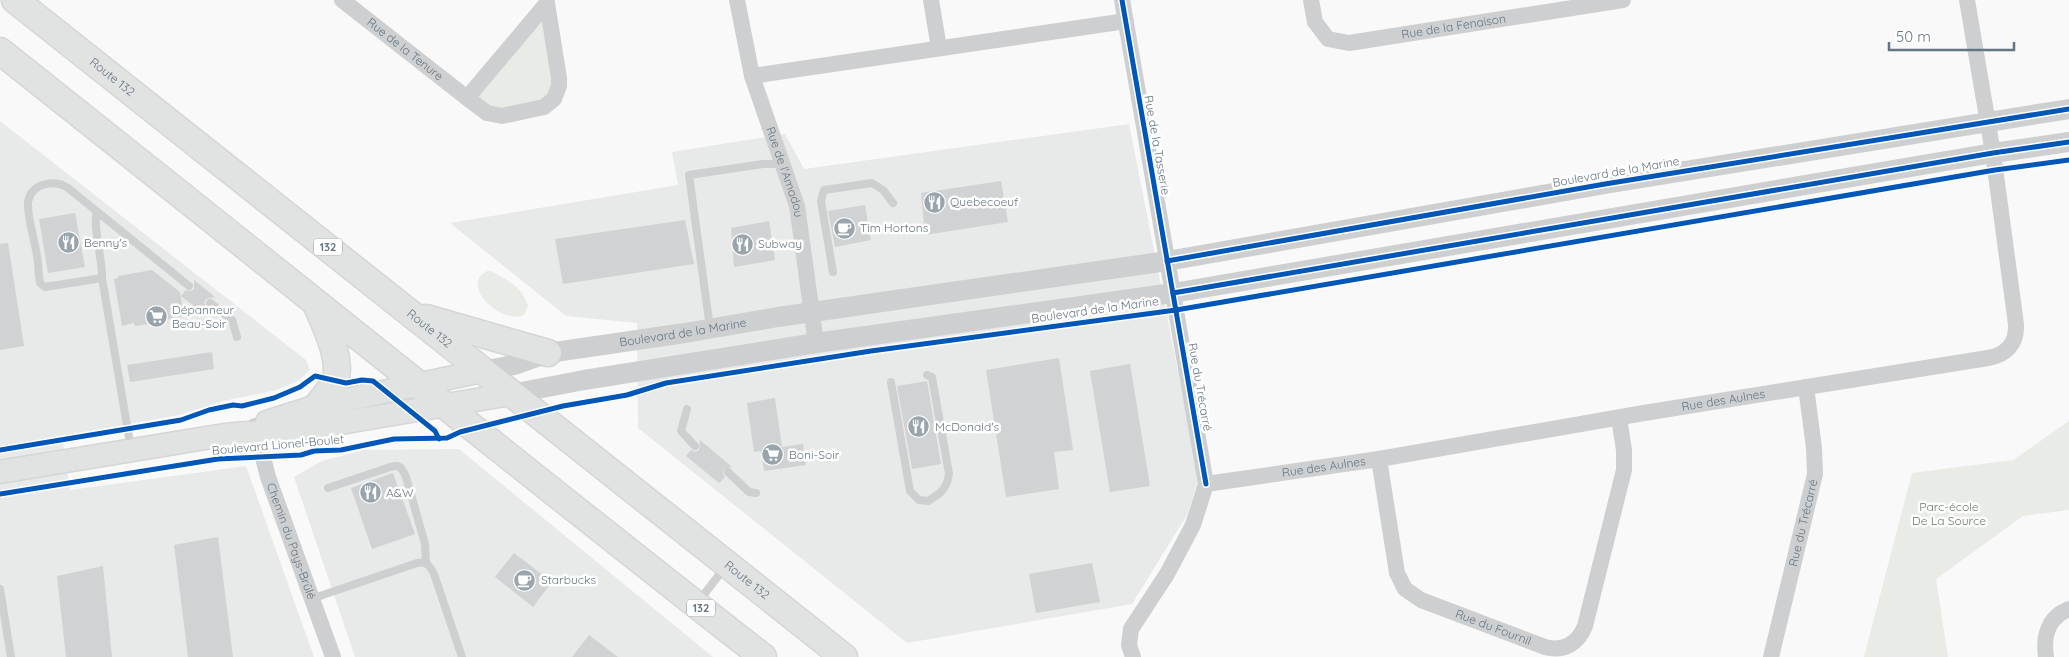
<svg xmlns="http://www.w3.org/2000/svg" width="2069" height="657" viewBox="0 0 2069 657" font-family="Quicksand,sans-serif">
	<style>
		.built { fill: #e8e9e9 }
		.green { fill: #e8ebe6 }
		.building { fill: #d0d2d3 }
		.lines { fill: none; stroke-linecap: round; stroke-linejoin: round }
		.secondary-casing { stroke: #d5d6d7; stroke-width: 25 }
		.trunk-casing { stroke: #d5d6d6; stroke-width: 29 }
		.service { stroke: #cecfd0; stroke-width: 8 }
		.minor { stroke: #cecfd0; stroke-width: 16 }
		.tertiary { stroke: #cecfd0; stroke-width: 20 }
		.secondary { stroke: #e1e2e2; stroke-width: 22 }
		.trunk { stroke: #e1e2e2; stroke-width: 26 }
		.cycleway-casing { stroke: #fff; stroke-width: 8 }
		.cycleway { stroke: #0057b8; stroke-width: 5 }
		.labels { text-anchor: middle; stroke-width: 5; stroke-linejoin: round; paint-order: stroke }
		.shield { fill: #fff; stroke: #939fa8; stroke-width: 1 }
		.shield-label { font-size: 11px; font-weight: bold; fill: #657683 }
		.street-label { font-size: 12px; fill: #657683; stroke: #fff }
		.poi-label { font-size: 12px; fill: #657683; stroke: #fff; text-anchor: start }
		.park-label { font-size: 12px; fill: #687a64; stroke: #fff }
	</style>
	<rect width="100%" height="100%" fill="#f9f9f9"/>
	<g class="built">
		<path d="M0 121 306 360 310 370 298 381 277 390 223 401 179 415 62 436 70 490 246 466 314 657H0Z"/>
		<path d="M1129 124 1199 478 1187 515 1132 604 907 643 638 428 637 323 566 316 450 223 678 185 672 152 785 134 804 169Z"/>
		<path d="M459 449 713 657H355L294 477 322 461 364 450Z"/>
	</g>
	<g class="green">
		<path d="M547 3 558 92 502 116 467 98Z"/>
		<path d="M487 271H491C508 281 522 286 528 306L524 315C501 325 459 285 487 271Z"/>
		<path d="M2069 421V510L2023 516 1936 579 1948 657H1864L1912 473 2013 460Z"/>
	</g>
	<g class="building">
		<path d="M1001 181 1008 222 925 235 921 193Z"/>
		<path d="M865 205 871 240 835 247 828 211Z"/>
		<path d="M75 213 85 267 48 273 39 219Z"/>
		<path d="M685 220 694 264 563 284 555 239Z"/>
		<path d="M769 221 775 260 734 267 731 228Z"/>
		<path d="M8 243 24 346 0 350V244Z"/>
		<path d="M152 270 180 292 184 316 148 324 135 326 134 323 122 326 114 279 118 278V276Z"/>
		<path d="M194 280 215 297 206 299 204 303 207 308 203 313 181 296 186 290 191 291 194 289Z"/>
		<path d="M212 352 214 369 130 382 127 365Z"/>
		<path d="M1059 358 1073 450 1054 452 1059 489 1006 497 986 370Z"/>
		<path d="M1130 364 1150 486 1110 492 1090 371Z"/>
		<path d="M927 381 941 464 912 469 897 386Z"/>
		<path d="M775 398 782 447 803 444 806 465 764 471 761 451 754 452 747 403Z"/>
		<path d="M700 440 732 467 724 469 723 473 725 477 719 483 686 456 691 450 696 452 699 450Z"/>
		<path d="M393 473 415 534 372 549 351 488Z"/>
		<path d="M218 537 233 657H188L174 545Z"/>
		<path d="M514 553 552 582 533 607 495 577Z"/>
		<path d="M1092 563 1100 602 1036 613 1029 574Z"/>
		<path d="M103 566 112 657H66L57 576Z"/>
		<path d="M589 635 618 657H572Z"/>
	</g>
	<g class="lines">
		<defs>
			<g id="secondary">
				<path d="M267 422 317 406 482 371"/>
				<path d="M0 472 224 435 317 427 511 394"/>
			</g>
			<g id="trunk">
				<path id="s9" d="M15 0 844 657"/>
				<path d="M0 51C255 253 507 457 763 657"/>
				<path d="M316 303C324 324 343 358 335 381 331 390 323 398 317 406"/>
				<path d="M426 318 548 353"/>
			</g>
		</defs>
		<use href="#secondary" class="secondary-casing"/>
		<use href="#trunk" class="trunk-casing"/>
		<g class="service">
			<path d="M97 212C92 225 103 261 102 278L131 449"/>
			<path d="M833 272 821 201 824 190 872 183 883 190 893 203"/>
			<path d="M102 278 45 287 40 283C38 274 39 265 37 256 35 241 27 217 28 202 31 183 54 179 68 188L189 286"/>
			<path d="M210 303 232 320 237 337"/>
			<path d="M710 328 689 175 763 164H783"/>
			<path d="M891 382 910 491 919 500 928 501C940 494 947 489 949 474L932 377 927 375"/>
			<path d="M687 409 681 431 695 446"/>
			<path d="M728 472 749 492 756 493"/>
			<path d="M328 488 390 467C400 464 402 468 406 477L425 544 426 563"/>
			<path d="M0 589 11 657"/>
			<path d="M311 599 417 563C427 561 430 566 434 574L462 657"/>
			<path d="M699 601 725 567"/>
		</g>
		<g class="minor">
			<path id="s1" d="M342 0 467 98"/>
			<path id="s2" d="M737 0 752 76 797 206 816 343"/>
			<path d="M931 0 939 48"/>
			<path d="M1122 0 1206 484 1193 525 1167 574 1131 629 1129 645 1133 657"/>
			<path id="s3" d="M1311 0 1315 22 1328 39 1349 43 1623 0"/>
			<path d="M547 3 559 78V86L554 99 544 107 502 116 487 113 467 98Z"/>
			<path d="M752 76 1126 21"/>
			<path id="s4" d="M255 426 268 477 333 657"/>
			<path id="s5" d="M1379 459 1397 573 1405 589 1421 600 1545 647C1563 652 1578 644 1585 626L1624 470V450L1619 418"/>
			<path id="s6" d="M1206 484 1379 459 1644 413 1988 358C2007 355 2017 343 2016 324L1993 153 1967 0"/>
			<path id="s7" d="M1771 657 1815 474 1814 448 1806 387"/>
			<path d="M2046 657C2043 637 2048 617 2069 609"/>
		</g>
		<g class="tertiary">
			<path id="s8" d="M482 371 514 365 548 353 685 333 778 317 1167 261 1605 184 2069 109"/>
			<path d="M511 394 584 380 816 343 1173 293 1993 153 2069 142"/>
		</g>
		<use href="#secondary" class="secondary"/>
		<use href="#trunk" class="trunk"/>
		<defs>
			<g id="cycleway">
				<path d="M1122 0 1206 484"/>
				<path d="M1167 261 1605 184 2069 109"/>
				<path d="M1173 293 1993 153 2069 142"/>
				<path d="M0 450 181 420 209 410 233 405 242 406 274 398 300 387 315 376 346 383 362 380 373 381 435 431 439 439"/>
				<path d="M0 494 218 459 301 455 314 451 341 450 394 439 447 438 460 432 563 406 627 395 666 383 871 351 1176 310 1995 170 2069 160"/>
			</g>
		</defs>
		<use href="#cycleway" class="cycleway-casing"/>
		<use href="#cycleway" class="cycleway"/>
	</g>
	<defs>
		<symbol id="restaurant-disc" viewBox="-11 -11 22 22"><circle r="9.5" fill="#99a4ac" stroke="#fff"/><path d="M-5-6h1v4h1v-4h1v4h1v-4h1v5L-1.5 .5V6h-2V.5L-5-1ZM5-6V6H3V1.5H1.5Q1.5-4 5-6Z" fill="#fff"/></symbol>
		<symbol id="cafe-disc" viewBox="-11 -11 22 22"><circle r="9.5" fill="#99a4ac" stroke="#fff"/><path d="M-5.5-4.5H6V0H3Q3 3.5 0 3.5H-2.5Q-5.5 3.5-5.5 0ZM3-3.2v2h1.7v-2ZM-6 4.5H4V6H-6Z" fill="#fff"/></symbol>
		<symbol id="supermarket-disc" viewBox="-11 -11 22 22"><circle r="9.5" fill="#99a4ac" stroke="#fff"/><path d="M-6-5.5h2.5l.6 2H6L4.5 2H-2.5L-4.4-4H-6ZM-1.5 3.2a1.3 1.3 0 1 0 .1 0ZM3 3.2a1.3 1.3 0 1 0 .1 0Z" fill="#fff"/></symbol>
	</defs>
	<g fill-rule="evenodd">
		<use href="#restaurant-disc" x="922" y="190" width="25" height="25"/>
		<use href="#cafe-disc" x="832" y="216" width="25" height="25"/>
		<use href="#restaurant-disc" x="56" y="230" width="25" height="25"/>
		<use href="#restaurant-disc" x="730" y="232" width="25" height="25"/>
		<use href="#supermarket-disc" x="144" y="304" width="25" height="25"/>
		<use href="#restaurant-disc" x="906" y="414" width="25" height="25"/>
		<use href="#supermarket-disc" x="760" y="442" width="25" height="25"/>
		<use href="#restaurant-disc" x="358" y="480" width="25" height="25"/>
		<use href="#cafe-disc" x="512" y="568" width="25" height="25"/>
	</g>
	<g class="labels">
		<g class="shield">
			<rect x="314" y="238.5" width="28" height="17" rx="4"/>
			<rect x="687" y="599.5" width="28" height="17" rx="4"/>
		</g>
		<g class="shield-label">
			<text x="328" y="251">132</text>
			<text x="701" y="612">132</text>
		</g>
		<g class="street-label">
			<text dy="4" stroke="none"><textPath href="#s3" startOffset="171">Rue de la Fenaison</textPath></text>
			<text dy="4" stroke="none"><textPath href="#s1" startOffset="80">Rue de la Tenure</textPath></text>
			<text dy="4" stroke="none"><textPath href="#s9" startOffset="124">Route 132</textPath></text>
			<text transform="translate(1157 145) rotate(80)" y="4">Rue de la Tasserie</text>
			<text dy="4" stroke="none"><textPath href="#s2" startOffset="179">Rue de l'Amadou</textPath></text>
			<text transform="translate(1616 172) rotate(-10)" y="4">Boulevard de la Marine</text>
			<text transform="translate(1095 310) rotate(-8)" y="4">Boulevard de la Marine</text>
			<text dy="4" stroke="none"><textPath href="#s9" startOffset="529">Route 132</textPath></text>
			<text dy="4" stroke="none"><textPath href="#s8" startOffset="205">Boulevard de la Marine</textPath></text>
			<text transform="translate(1200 387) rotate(80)" y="4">Rue du Trécarré</text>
			<text dy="4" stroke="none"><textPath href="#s6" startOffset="524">Rue des Aulnes</textPath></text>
			<text transform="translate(278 445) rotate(-5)" y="4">Boulevard Lionel-Boulet</text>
			<text dy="4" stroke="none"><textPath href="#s6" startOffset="119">Rue des Aulnes</textPath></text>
			<text dy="4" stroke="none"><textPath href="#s7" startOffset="138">Rue du Trécarré</textPath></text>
			<text dy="4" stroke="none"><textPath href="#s4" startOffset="121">Chemin du Pays-Brûlé</textPath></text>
			<text dy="4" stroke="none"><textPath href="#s9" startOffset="934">Route 132</textPath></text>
			<text dy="4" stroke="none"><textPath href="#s5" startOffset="230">Rue du Fournil</textPath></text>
		</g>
		<g class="poi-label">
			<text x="950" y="206">Quebecoeuf</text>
			<text x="860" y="232">Tim Hortons</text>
			<text x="84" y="247">Benny's</text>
			<text x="758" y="248">Subway</text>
			<text x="172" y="314">Dépanneur<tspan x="172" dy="14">Beau-Soir</tspan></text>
			<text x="935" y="431">McDonald's</text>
			<text x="789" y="459">Boni-Soir</text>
			<text x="386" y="497">A&amp;W</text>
			<text x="541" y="584">Starbucks</text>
		</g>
		<g class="park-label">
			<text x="1949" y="511">Parc-école<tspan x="1949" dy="14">De La Source</tspan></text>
		</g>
	</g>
	<path d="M1889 42v8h125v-8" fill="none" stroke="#657683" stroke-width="2.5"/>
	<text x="1896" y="42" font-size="15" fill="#657683" stroke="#ffffff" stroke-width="4" paint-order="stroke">50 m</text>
</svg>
